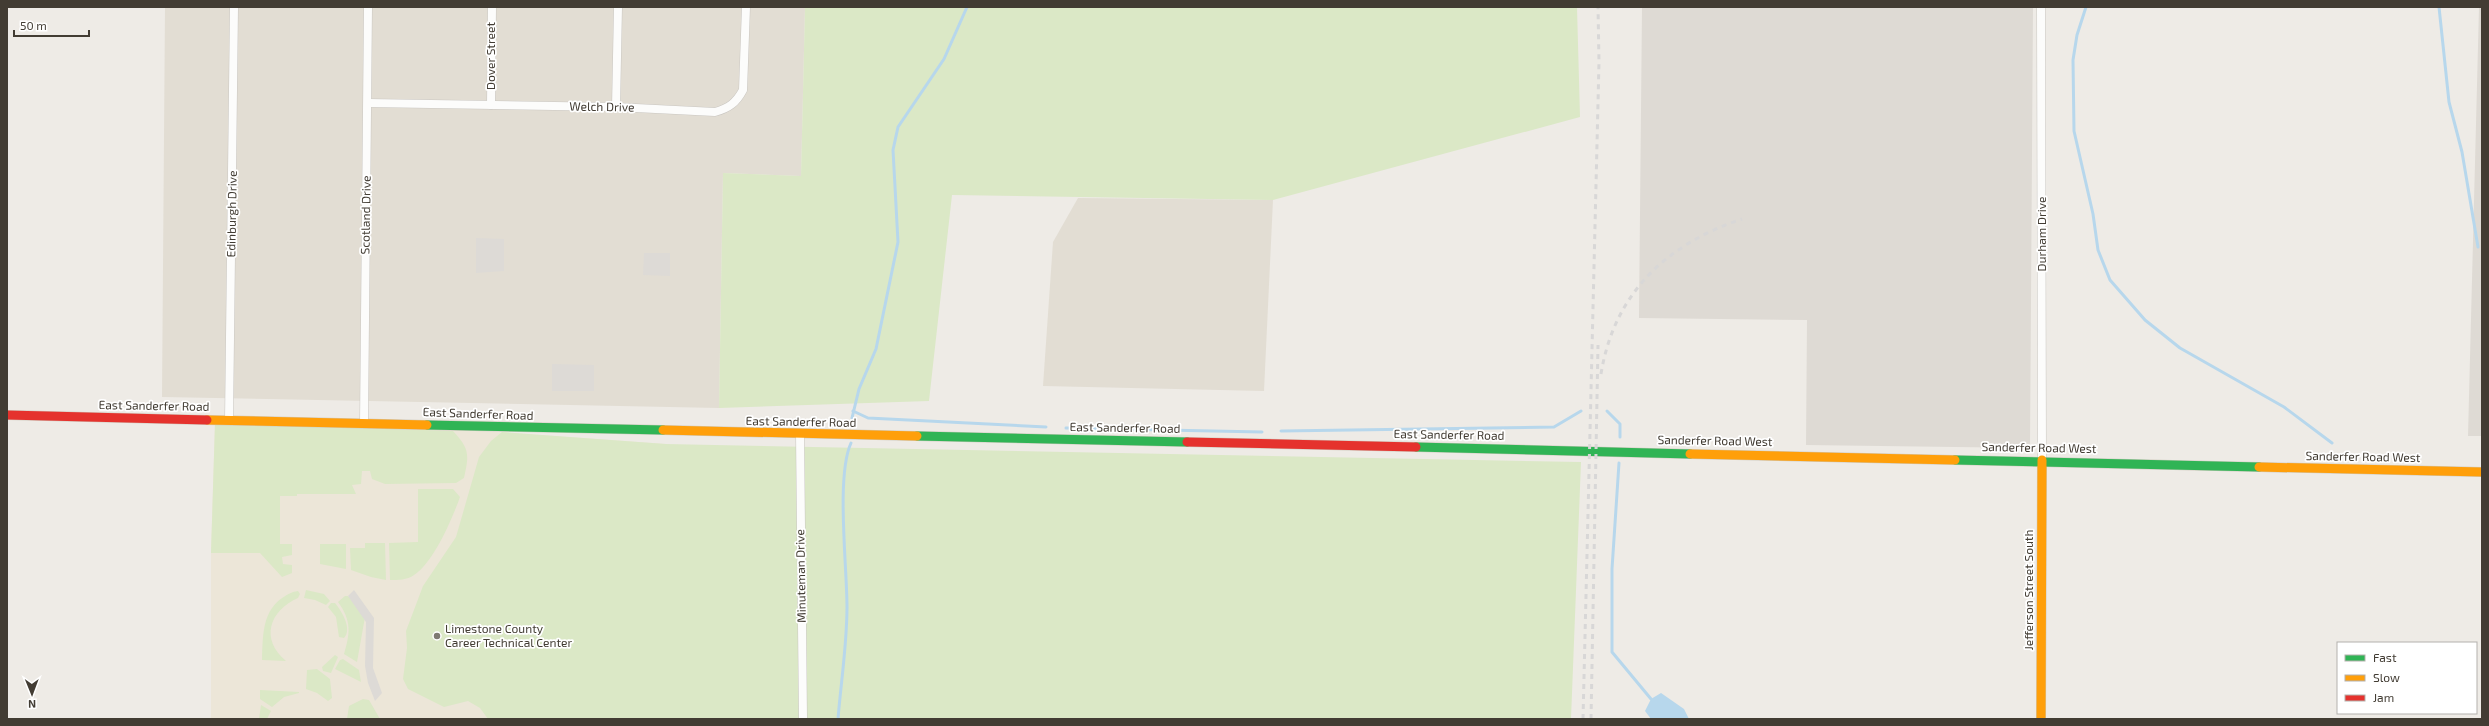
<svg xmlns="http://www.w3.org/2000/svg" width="2489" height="726" viewBox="0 0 2489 726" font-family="'Exo 2',sans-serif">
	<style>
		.residential { fill: #e2ddd3 }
		.industrial { fill: #dedad4 }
		.education { fill: #ece6d8 }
		.green { fill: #dbe8c6 }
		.parking { fill: #dddad6 }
		.water { fill: #b7d7ec }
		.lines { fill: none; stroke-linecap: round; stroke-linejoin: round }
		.stream { stroke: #b7d7ec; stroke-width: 3 }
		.street-casing { stroke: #cac7c2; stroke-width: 9 }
		.fast-casing { stroke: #cfcabe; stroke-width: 10 }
		.slow-casing { stroke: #cfcabe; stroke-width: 10 }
		.jam-casing { stroke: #cfcabe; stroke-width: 10 }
		.street { stroke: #fcfcfb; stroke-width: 8 }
		.fast { stroke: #30b455; stroke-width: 9 }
		.slow { stroke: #ff9f0a; stroke-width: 9 }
		.jam { stroke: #e5322d; stroke-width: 9 }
		.rail { stroke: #d8d7d7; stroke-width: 3; stroke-dasharray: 5 5; stroke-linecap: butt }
		.poi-dot { fill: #7e7972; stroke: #fff; stroke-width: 1.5 }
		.labels { text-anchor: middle; stroke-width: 3.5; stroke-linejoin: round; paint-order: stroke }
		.street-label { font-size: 12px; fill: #423c33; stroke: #fff }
		.poi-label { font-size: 12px; fill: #423c33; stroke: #fff; text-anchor: start }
	</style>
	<rect width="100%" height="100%" fill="#eeebe6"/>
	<g class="residential">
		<path d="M165 7H379L376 288 379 7H805L801 176 723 173 719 408 162 397Z"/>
		<path d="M1078 198 1273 200 1264 391 1043 386 1053 242Z"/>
	</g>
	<g class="industrial">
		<path d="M1642 7H2033L2030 448 1806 445 1807 320 1639 318Z"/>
		<path d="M2479 7H2482V436H2468Z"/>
	</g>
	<path class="education" d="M215 423 455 429 666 444 662 719H211V553Z"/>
	<g class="green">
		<path d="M805 7H1577L1580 117 1273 200 952 195 929 401 719 408 723 173 801 176Z"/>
		<path d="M215 423 453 431C470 449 469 455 464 478L456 483 385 484 372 479 370 471H362L361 484 352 485 356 494H297V496H280V544H292V555L282 557 283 564 292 565V573L282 577 260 553H211Z"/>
		<path d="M502 432 666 444 1581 462 1571 719H488L480 708 468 701 444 707 408 689 403 679 407 648 406 631 423 586 456 537 479 457 491 441Z"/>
		<path d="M418 489H453L460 497C452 519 434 562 414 575 407 580 398 580 390 580L389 543 418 542Z"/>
		<path d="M365 543H385L386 580 371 577 351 570 350 548H365Z"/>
		<path d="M320 544H346V569L320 564Z"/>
		<path d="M306 590 324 594 330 601 326 605 315 600 304 598Z"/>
		<path d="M293 592 298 591 300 594 298 598C269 611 260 639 286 661L262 660C263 631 262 605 293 592Z"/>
		<path d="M345 596H348L365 617 357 662 344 654C350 634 352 621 338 602Z"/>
		<path d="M331 603H335C341 610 353 629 344 638L339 637 336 617 328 607Z"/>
		<path d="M335 655 338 657 331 673 323 671 322 667Z"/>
		<path d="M343 659 359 670 361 682 335 669 340 660Z"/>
		<path d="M317 669 330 679 332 698 328 701 317 693 306 689 307 670Z"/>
		<path d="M260 690 299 692V693L284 697 272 707 260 699Z"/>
		<path d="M363 699 369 700 380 719H347L349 706Z"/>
		<path d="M261 705 271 711 267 719H259Z"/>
	</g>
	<g class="parking">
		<path d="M476 238 504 239V271L476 273Z"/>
		<path d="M644 253H670V276L643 275Z"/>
		<path d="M552 364 594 365V391H552Z"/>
		<path d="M354 590 374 618 373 668 382 693 375 701 368 683 365 666 366 622 348 596Z"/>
	</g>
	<path class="water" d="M1661 693 1684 709 1689 719H1651L1645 711 1651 699Z"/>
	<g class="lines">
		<g class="stream">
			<path d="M2086 7 2077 35 2073 60 2074 131 2093 214 2098 250 2110 280 2145 320 2180 348 2284 407 2332 443"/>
			<path d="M2439 7 2449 102 2462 152 2478 247"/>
			<path d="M853 411 868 418 1046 427"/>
			<path d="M1607 411 1620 424V437"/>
			<path d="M852 418 859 389 876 349 898 242 893 150 898 127 944 59 967 7"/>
			<path d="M1066 428 1262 432"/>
			<path d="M1281 431 1554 427 1581 411"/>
			<path d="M1619 463 1612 569V652L1651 699"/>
			<path d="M838 719C841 682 847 644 847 607 847 566 836 476 851 443"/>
		</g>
		<defs>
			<g id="street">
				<path d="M2041 7 2042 460"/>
				<path d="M368 103 616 107 715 112C729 108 736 103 743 90L746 7"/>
				<path d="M491 105 492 7"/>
				<path d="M616 107 618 7"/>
				<path d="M229 420 234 7"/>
				<path d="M364 423 368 7"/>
				<path d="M800 434 803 719"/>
			</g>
			<g id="fast">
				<path d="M427 425 663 430"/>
				<path d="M917 436 1187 442"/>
				<path d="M1416 447 1690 454"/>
				<path d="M1955 460 2259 467"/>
			</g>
			<g id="slow">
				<path d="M207 420 427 425"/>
				<path d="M663 430 917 436"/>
				<path d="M1690 454 1955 460"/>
				<path d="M2259 467 2482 472"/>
				<path d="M2041 719 2042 460"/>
			</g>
			<g id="jam">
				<path d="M7 415 207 420"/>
				<path d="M1187 442 1416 447"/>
			</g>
		</defs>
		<use href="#street" class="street-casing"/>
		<use href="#fast" class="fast-casing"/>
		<use href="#slow" class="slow-casing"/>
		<use href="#jam" class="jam-casing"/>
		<use href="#street" class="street"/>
		<use href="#fast" class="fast"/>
		<use href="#slow" class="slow"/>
		<use href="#jam" class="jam"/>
		<g class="rail">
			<path d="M1601 374C1614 293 1667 244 1742 219"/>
			<path d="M1583 719 1599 62 1598 7"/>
			<path d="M1591 719 1598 345"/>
		</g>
	</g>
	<circle class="poi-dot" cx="437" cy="636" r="4"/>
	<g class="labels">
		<g class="street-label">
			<text transform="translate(491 56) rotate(-90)" y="4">Dover Street</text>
			<text transform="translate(602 107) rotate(1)" y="4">Welch Drive</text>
			<text transform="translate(232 214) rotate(-89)" y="4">Edinburgh Drive</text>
			<text transform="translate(366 215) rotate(-89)" y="4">Scotland Drive</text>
			<text transform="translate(2042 234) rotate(-90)" y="4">Durham Drive</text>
			<text transform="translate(154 406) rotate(1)" y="4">East Sanderfer Road</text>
			<text transform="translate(478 414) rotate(2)" y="4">East Sanderfer Road</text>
			<text transform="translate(801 422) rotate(1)" y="4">East Sanderfer Road</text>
			<text transform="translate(1125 428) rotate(1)" y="4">East Sanderfer Road</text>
			<text transform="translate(1449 435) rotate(1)" y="4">East Sanderfer Road</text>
			<text transform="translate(1715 441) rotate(1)" y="4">Sanderfer Road West</text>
			<text transform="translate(2039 448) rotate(1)" y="4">Sanderfer Road West</text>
			<text transform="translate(2363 457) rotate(1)" y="4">Sanderfer Road West</text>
			<text transform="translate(801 576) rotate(-91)" y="4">Minuteman Drive</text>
			<text transform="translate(2029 590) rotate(-90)" y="4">Jefferson Street South</text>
		</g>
		<g class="poi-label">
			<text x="445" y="633">Limestone County<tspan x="445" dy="14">Career Technical Center</tspan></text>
		</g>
	</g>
	<rect width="2489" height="726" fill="none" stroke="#423c33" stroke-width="16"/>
	<rect x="2337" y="642" width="140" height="72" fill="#ffffff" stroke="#b3b1ad"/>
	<rect x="2345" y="655" width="20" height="6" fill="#30b455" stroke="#b3b1ad"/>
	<text x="2373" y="662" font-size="12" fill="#423c33">Fast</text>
	<rect x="2345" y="675" width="20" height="6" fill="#ff9f0a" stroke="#b3b1ad"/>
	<text x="2373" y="682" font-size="12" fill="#423c33">Slow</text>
	<rect x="2345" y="695" width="20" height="6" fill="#e5322d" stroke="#b3b1ad"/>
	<text x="2373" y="702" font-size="12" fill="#423c33">Jam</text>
	<g transform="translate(32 694) rotate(179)" stroke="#ffffff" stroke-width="3" paint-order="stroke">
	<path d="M0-3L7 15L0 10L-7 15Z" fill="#423c33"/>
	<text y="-6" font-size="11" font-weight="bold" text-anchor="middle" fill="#423c33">N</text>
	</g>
	<path d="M14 30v6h75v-6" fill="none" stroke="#423c33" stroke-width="2"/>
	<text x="20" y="30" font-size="12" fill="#423c33" stroke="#ffffff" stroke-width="3" paint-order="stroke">50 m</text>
</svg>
